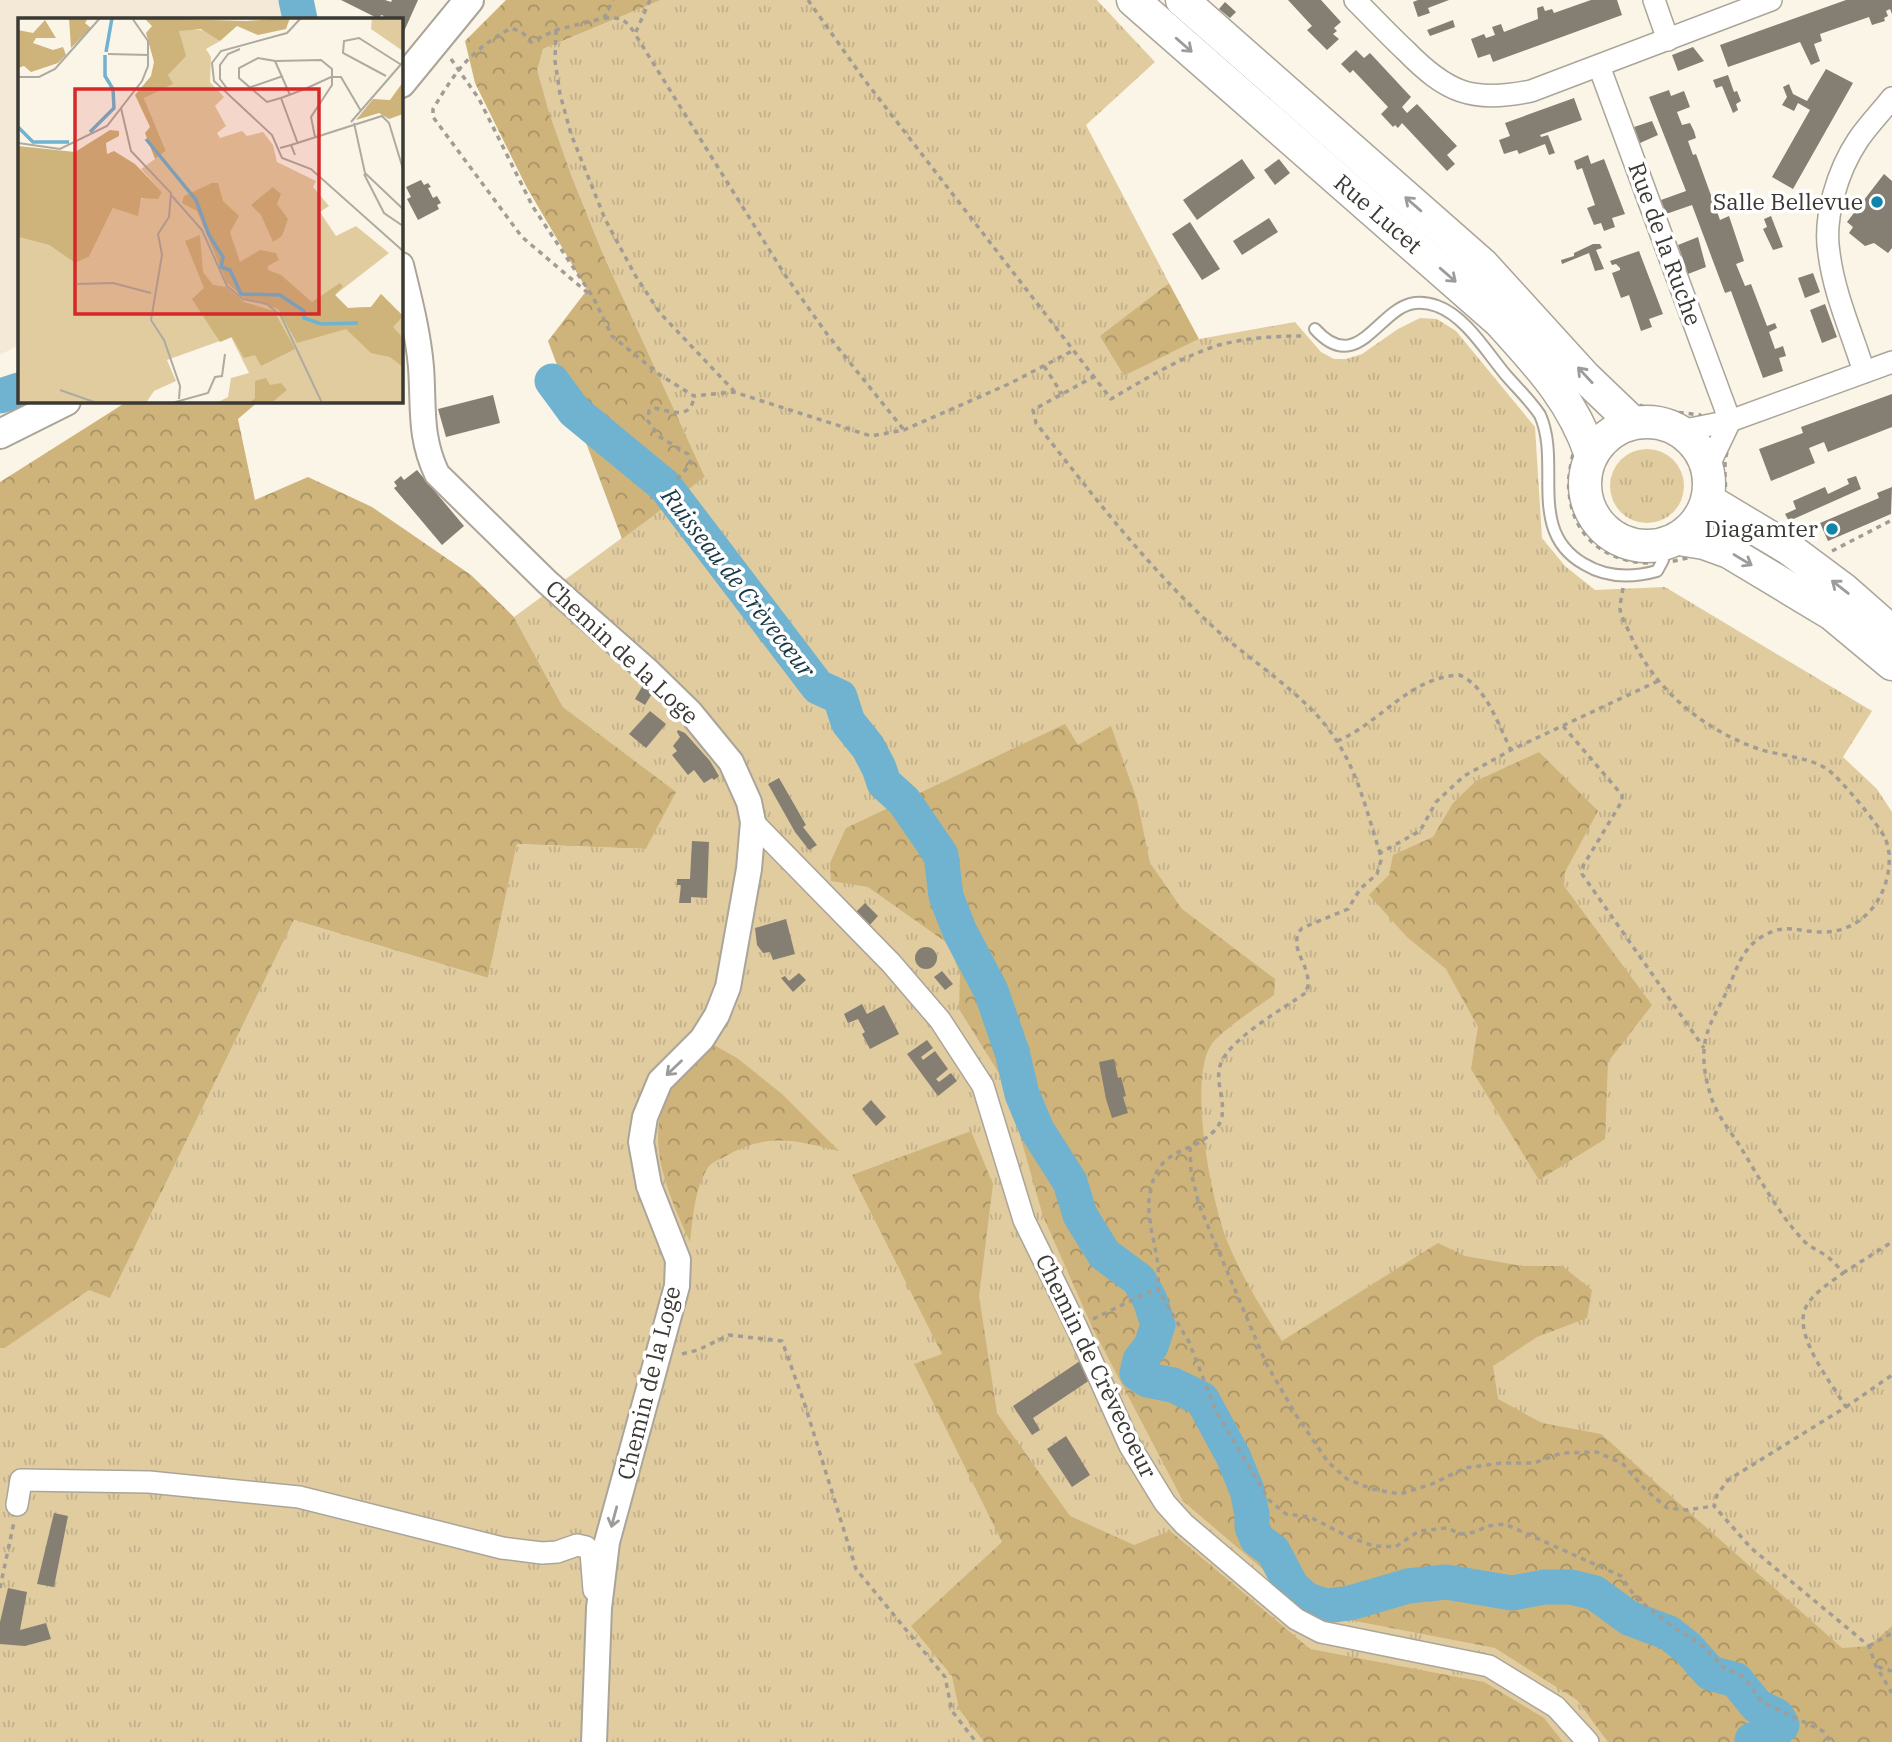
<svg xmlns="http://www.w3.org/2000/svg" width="1892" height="1742" viewBox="0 0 1892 1742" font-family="'IBM Plex Serif',serif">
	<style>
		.built { fill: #f3e9d6 }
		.grass { fill: url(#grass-tufts) }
		.forest { fill: url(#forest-crowns) }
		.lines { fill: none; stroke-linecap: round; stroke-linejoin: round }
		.river { stroke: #6fb3d0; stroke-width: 35 }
		.building { fill: #847e73 }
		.service-casing { stroke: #aba599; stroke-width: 14 }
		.minor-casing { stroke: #aba599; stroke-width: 24 }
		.tertiary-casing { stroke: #aba599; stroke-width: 28 }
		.secondary-casing { stroke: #aba599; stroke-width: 32 }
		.primary-casing { stroke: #aba599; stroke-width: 35 }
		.path { stroke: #a29d94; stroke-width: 3.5; stroke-dasharray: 5 5; stroke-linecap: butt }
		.service { stroke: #fff; stroke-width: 10 }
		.minor { stroke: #fff; stroke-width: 21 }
		.tertiary { stroke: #fff; stroke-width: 24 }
		.secondary { stroke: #fff; stroke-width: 28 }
		.primary { stroke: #fff; stroke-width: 32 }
		.oneway { stroke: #9d9c9a }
		.poi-dot { fill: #0f85aa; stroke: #fff; stroke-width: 2.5 }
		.labels { text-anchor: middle; stroke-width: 7; stroke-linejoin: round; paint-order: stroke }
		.poi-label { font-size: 23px; fill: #3b3934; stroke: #fff; text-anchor: end }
		.street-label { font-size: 23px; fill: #3b3934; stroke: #fff }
		.water-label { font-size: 24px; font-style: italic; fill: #173744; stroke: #fff }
		.inset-river { fill: none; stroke: #6fb3d0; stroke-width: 3.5 }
		.inset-road { fill: none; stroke: #aeaaa0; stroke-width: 2 }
		.view { fill: #d62828; fill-opacity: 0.15; stroke: #d62828; stroke-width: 3.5 }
		.inset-edge { fill: none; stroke: #3b3934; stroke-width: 3.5 }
	</style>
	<defs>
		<pattern id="grass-tufts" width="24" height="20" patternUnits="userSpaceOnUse" patternTransform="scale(1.75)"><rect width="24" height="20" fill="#e1cca0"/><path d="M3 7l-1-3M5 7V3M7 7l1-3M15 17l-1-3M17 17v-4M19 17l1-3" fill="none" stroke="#c2b08a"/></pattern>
		<pattern id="forest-crowns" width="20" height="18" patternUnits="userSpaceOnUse" patternTransform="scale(1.75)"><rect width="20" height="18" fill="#ceb37b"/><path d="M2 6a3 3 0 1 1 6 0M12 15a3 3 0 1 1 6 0" fill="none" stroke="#a89366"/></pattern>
	</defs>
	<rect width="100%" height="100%" fill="#fbf5e8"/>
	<path class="built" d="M0 0H313L311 19H19V345L0 355Z"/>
	<g class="grass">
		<path d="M661 0H1097L1155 62 1086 125 1169 283 1101 336 1124 376 1199 339 1295 322 1321 352 1334 359H1346L1362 354 1398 329 1420 318 1437 319 1456 331 1535 427 1542 538 1565 566 1595 590 1665 587 1872 711 1843 757 1877 789 1892 812V1742H0V1348H5L89 1289 110 1298 294 920 488 978 517 844 646 849 675 793 563 707 514 617 705 477 603 254 572 177 549 112 536 69 543 49Z"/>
		<circle cx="1647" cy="486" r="37"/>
	</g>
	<g class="forest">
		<path d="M506 0H661L543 49 537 70 549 112 572 177 603 254 705 477 622 539 548 341 587 290 526 186 475 83 465 41Z"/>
		<path d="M1169 283 1199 339 1124 376 1100 336Z"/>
		<path d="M128 401H259L238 419 255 500 308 477 372 507 471 575 514 617 563 707 676 792 646 849 517 844 488 978 294 920 110 1298 89 1290 5 1348H0V482Z"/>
		<path d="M1065 724 1078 745 1111 726 1137 800 1150 863 1182 909 1275 979 1274 995C1260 1005 1218 1033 1211 1045 1188 1081 1211 1198 1226 1238 1240 1274 1261 1308 1282 1341L1438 1243 1465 1256 1522 1266H1562L1592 1290 1587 1318 1537 1337 1493 1366 1498 1399 1542 1423 1601 1434 1842 1648 1869 1646 1892 1626V1742H1608L1577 1700 1495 1648 1314 1613 1183 1501 1093 1329 1043 1216 1005 1083 959 1009 960 975 950 945 868 887 831 881 830 863 846 828Z"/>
		<path d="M1539 752 1598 811 1565 872 1564 886 1652 1005 1608 1062 1605 1139 1539 1180 1471 1069 1478 1027 1446 969 1407 937 1369 895 1389 875 1393 855 1433 837 1453 803 1476 781Z"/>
		<path d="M714 1045 737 1058 782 1094 839 1151C794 1140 767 1132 724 1157 718 1160 710 1163 707 1169 694 1191 693 1218 690 1242 669 1195 638 1131 676 1083 687 1070 701 1057 714 1045Z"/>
		<path d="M971 1131 993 1184 979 1296 997 1413 1070 1516 1134 1545 1170 1531 1310 1649 1484 1682 1544 1718 1563 1742H984L959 1709 952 1676 911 1626 1002 1542 914 1364 942 1354 852 1175Z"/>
	</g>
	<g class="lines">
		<g class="river">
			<path d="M296 0 300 19"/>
			<path d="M552 381 574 411 665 486 818 687 840 697 848 722 868 747 879 768 884 783 904 801 941 855 946 896 960 932 991 991 1012 1052 1022 1094 1037 1130 1070 1182 1080 1215 1104 1254 1139 1280 1150 1300 1158 1325 1151 1346 1140 1360 1137 1373 1147 1380 1173 1385 1202 1399 1233 1456 1247 1490 1252 1514V1527L1257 1539 1273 1551 1292 1587 1307 1600 1326 1606 1350 1603 1408 1586 1446 1582 1512 1593 1545 1587H1571L1595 1593 1629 1618 1669 1633 1688 1648 1710 1673 1736 1680 1757 1706 1777 1716 1782 1725 1771 1734 1752 1740 1754 1742"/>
			<path d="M0 396 19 390"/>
		</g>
	</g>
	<g class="building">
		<path d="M341 0H385L391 2 392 0H418L401 38V19H383L384 16 381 15 379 19Z"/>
		<path d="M1288 0H1321L1341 22 1334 28 1337 31 1333 34 1339 39 1327 50 1307 30 1312 26Z"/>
		<path d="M1418 0H1449L1428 8 1430 13 1418 17 1413 2Z"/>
		<path d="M1591 0H1617L1622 15 1493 62 1490 54 1478 58 1471 39 1484 34 1486 38 1495 35 1492 27 1501 24 1504 32 1538 19 1537 8 1543 6 1545 11 1552 9 1554 13Z"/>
		<path d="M1846 0H1892V14L1890 9 1886 11 1888 16 1884 18 1885 21 1872 25 1869 17 1820 34 1822 41 1814 44 1820 61 1811 65 1800 42 1728 67 1720 45Z"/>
		<path d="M1225 2 1236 12 1230 18 1219 9Z"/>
		<path d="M1453 20 1455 27 1430 36 1427 30Z"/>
		<path d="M1693 47 1704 61 1678 71 1672 55Z"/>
		<path d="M1356 50 1364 58 1370 53 1411 97 1402 107 1407 113 1417 104 1457 146 1447 155 1455 164 1447 171 1402 123 1398 128 1395 125 1393 127 1381 114 1388 107 1353 70 1350 73 1341 64Z"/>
		<path d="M1826 69 1853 83 1793 189 1772 177 1810 110 1798 103 1794 111 1782 105 1787 97 1783 87 1789 84 1793 94 1807 101Z"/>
		<path d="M1728 75 1734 92 1737 91 1741 101 1736 104 1738 110 1733 113 1722 86 1716 88 1713 80Z"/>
		<path d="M1669 90 1671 96 1684 91 1690 107 1677 112 1682 125 1690 123 1694 131 1696 138 1688 141 1693 155 1696 154 1720 220 1729 216 1744 261 1736 264 1745 286 1751 284 1767 326 1775 323 1777 328 1769 332 1775 349 1783 346 1786 356 1779 358 1783 371 1763 378 1731 291 1725 293 1692 205 1666 214 1661 200 1686 191 1649 97Z"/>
		<path d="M1574 98 1582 120 1540 135 1541 137 1548 135 1555 153 1549 155 1545 144 1519 154 1517 150 1504 154 1499 140 1510 136 1505 123Z"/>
		<path d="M1652 121 1658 135 1640 143 1634 127Z"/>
		<path d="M1588 155 1591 164 1604 159 1625 214 1612 218 1615 227 1604 231 1601 223 1594 225 1587 208 1595 205 1582 168 1577 170 1574 161Z"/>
		<path d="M1242 159 1255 178 1197 220 1183 200Z"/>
		<path d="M1279 159 1290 173 1275 185 1264 170Z"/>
		<path d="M1884 174 1892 181V248L1888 253 1874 243 1865 246 1849 233 1853 227 1847 222Z"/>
		<path d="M421 180 424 185 428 183 431 187 428 188 433 198 437 196 441 203 437 205 439 209 418 220 407 199 411 197 406 187Z"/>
		<path d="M1771 216 1783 247 1773 250 1763 229 1767 227 1764 219Z"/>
		<path d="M1269 218 1278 232 1242 255 1233 241Z"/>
		<path d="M1190 222 1220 269 1202 280 1172 234Z"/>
		<path d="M1698 237 1706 267 1688 274 1678 245Z"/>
		<path d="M1593 244H1600L1602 248 1596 250 1604 269 1595 271 1589 253 1562 264 1561 260 1574 256V253Z"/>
		<path d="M1639 251 1663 314 1649 319 1652 327 1641 331 1629 295 1621 298 1612 273 1620 270V268L1616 264 1612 265 1610 261Z"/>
		<path d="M1813 273 1820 292 1805 298 1798 278Z"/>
		<path d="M1825 304 1837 337 1822 343 1810 310Z"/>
		<path d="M1892 394V427L1828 452 1824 442 1809 448 1815 463 1771 481 1759 449 1803 433 1801 427Z"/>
		<path d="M493 395 500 423 446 437 438 409Z"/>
		<path d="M417 470 464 526 442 545 394 488 397 486 394 482 401 476 404 480Z"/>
		<path d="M1856 476 1861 489 1789 521 1785 514 1796 509 1793 501 1825 487 1828 494 1849 484 1847 479Z"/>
		<path d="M1892 487 1891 514 1828 541 1820 523 1879 498 1877 493Z"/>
		<path d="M643 685 653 692 645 705 635 699Z"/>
		<path d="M650 711 666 724 646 748 629 734Z"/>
		<path d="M678 730 685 733 710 761 719 776 714 780 712 778 704 783 694 770 688 775 672 755 677 751 673 746 680 737 677 732Z"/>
		<path d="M779 778 806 825 803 827 817 845 809 850 795 832 768 784Z"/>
		<path d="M692 841 709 842 707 898 691 897V903H679L681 885H677V879H690Z"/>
		<path d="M865 903 878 916 868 927 855 913Z"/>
		<path d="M786 919 795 954 773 960 770 952 763 953 757 945 755 928Z"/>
		<circle cx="926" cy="958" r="11"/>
		<path d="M942 971 953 984 945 990 934 977Z"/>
		<path d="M799 973 806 980 793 992 781 978 785 976 789 981Z"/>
		<path d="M862 1004 867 1014 884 1005 899 1034 870 1049 862 1034 865 1032 858 1019 848 1023 844 1014Z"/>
		<path d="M927 1040 933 1048 921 1057 923 1060 935 1051 948 1069 936 1079 939 1082 951 1073 957 1081 938 1096 907 1054Z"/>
		<path d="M1114 1059 1118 1078 1121 1077 1126 1096 1123 1097 1128 1113 1112 1118 1106 1099 1099 1062Z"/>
		<path d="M871 1100 886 1117 876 1126 862 1109Z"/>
		<path d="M1080 1361 1090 1380 1033 1418 1040 1430 1032 1435 1013 1406Z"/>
		<path d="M1066 1436 1090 1475 1072 1487 1047 1449Z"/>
		<path d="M54 1513 68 1516 54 1587 37 1584Z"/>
		<path d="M8 1588 27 1592 20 1630 46 1623 51 1639 25 1646 0 1644V1622Z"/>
	</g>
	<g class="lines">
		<defs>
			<path id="service" d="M1315 329C1356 375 1377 313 1410 304 1418 302 1429 303 1437 306 1465 316 1486 351 1505 374 1517 388 1530 400 1540 415 1562 464 1526 531 1584 564 1607 578 1632 578 1657 571L1663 560 1662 545"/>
			<g id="minor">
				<path d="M1355 0C1372 17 1388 34 1405 50 1447 93 1472 103 1531 91L1771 0"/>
				<path d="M1654 0 1668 40"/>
				<path d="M1599 66 1730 421"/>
				<path d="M1864 372C1852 333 1834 294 1829 253 1823 217 1838 170 1858 140 1868 125 1881 112 1892 98"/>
				<path d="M1680 431 1730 421 1892 362"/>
				<path d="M1708 467 1730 421"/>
				<path d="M753 822 891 963 940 1020 983 1086 1024 1220 1076 1326 1130 1446 1165 1503 1184 1524 1296 1619 1321 1632 1489 1666 1556 1707 1588 1742"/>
				<path d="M17 1505 21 1480 149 1482 299 1497 502 1548 542 1553 557 1552 577 1545 586 1547 591 1552 594 1590"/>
			</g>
			<path id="tertiary" d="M401 265C409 298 418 332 421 367 424 407 419 436 437 474L547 582 649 672 690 712 731 762 749 802 753 822 749 869 728 987 717 1015 702 1039 660 1081 645 1117 641 1142 649 1186 678 1260 677 1286 607 1542 599 1608 594 1742"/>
			<g id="secondary">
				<path d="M401 83 469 0"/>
				<path d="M0 434 66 401"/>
			</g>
			<g id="primary">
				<path d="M1133 0 1499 321C1538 364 1572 399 1591 455"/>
				<path d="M1182 0 1483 265 1585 377 1633 423"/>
				<circle cx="1647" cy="484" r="62"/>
				<path d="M1708 500 1788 548 1843 589 1892 632"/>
				<path d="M1679 539 1704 543 1729 552 1832 614 1892 664"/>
			</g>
		</defs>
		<use href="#service" class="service-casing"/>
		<use href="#minor" class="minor-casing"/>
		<use href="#tertiary" class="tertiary-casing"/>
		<use href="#secondary" class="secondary-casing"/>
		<use href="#primary" class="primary-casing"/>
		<g class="path">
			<path d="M650 0 635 34 785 275 827 334 904 430"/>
			<path d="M808 0 863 78 1111 399C1145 379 1181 357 1219 345 1246 338 1274 336 1301 336"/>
			<path d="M604 18C620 17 626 19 635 34"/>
			<path d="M556 30 555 61 560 94 571 134 605 219 635 275 660 313 734 391"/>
			<path d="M451 59 479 99 533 207 593 297 612 336 660 375 694 396 734 392 871 436 904 430 1011 383 1074 350"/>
			<path d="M588 293 522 237 433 117V109C457 69 469 52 511 28L522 32 531 42 556 30 604 18 613 0"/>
			<path d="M1044 366 1062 394"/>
			<path d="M1095 376 1033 410 1036 423C1091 493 1145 564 1210 624 1250 662 1309 695 1338 743 1359 776 1368 816 1380 853"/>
			<path d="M1630 402 1651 409 1700 415 1704 427 1728 449C1722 466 1727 482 1725 499 1723 517 1707 538 1698 554 1643 576 1574 559 1569 491 1567 475 1573 458 1575 442Z"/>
			<path d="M677 479 691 464 688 454 660 437 648 421 649 411 654 408C672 411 691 421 694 396"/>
			<path d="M1832 551 1892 520"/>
			<path d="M1623 588C1622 595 1620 603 1620 609 1621 617 1627 627 1630 634 1653 688 1701 728 1756 748 1778 756 1807 756 1827 769 1839 777 1879 825 1885 838 1887 842 1888 848 1889 853 1892 893 1865 931 1825 932 1800 933 1787 922 1763 936 1739 950 1736 974 1724 997 1715 1015 1705 1030 1704 1051 1703 1068 1707 1086 1713 1102 1719 1118 1732 1133 1741 1148 1760 1179 1778 1213 1803 1240 1810 1248 1821 1251 1829 1258 1834 1262 1839 1268 1843 1273 1830 1283 1809 1295 1804 1312 1797 1340 1831 1383 1846 1407L1728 1480 1717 1495 1714 1506 1751 1548 1869 1646 1876 1666 1892 1693"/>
			<path d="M1658 681 1511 750 1464 776 1436 802 1420 831 1380 853 1381 860 1377 874 1360 889 1348 909 1302 928C1285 949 1314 964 1307 992 1284 1008 1231 1038 1221 1063 1212 1084 1233 1110 1215 1130 1192 1155 1161 1145 1151 1188 1142 1224 1164 1255 1157 1288L1189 1342 1216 1411 1269 1500 1286 1514 1310 1517 1345 1535 1373 1546 1395 1547 1419 1531 1447 1528 1461 1534 1475 1532 1488 1526 1505 1524 1621 1576 1636 1598 1673 1627 1703 1646 1723 1667 1744 1677 1762 1702 1823 1731 1831 1742"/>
			<path d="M1563 726 1622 795V801L1583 866 1582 874 1704 1048"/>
			<path d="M1337 741C1380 724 1407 678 1459 675 1486 685 1499 727 1511 750"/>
			<path d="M1190 1147 1191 1172 1199 1205 1266 1363 1296 1415 1328 1462 1347 1479 1372 1489 1400 1494 1432 1484 1465 1468 1501 1463H1534L1562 1453 1597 1452 1623 1464 1645 1489 1667 1508 1687 1510 1714 1506"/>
			<path d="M1843 1273 1892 1242"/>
			<path d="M1093 1319 1157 1288"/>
			<path d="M682 1354 698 1350 729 1335 782 1341 804 1402 856 1569 945 1677 952 1711 976 1742"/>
			<path d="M1846 1407 1892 1375"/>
			<path d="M0 1588 14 1522"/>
			<path d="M1869 1646 1892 1633"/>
			<path d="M1878 1667 1892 1671"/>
		</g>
		<use href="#service" class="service"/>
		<use href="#minor" class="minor"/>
		<use href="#tertiary" class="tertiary"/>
		<use href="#secondary" class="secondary"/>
		<use href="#primary" class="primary"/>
	</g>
	<defs><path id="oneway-shaft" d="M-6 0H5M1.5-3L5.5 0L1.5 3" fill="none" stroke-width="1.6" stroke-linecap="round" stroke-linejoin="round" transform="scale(1.75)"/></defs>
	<g class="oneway">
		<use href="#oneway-shaft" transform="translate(1184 45) rotate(41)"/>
		<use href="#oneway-shaft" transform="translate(1413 204) rotate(-139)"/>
		<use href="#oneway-shaft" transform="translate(1448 275) rotate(41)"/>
		<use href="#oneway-shaft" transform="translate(1585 375) rotate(-133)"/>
		<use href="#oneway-shaft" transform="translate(1743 560) rotate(31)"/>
		<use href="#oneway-shaft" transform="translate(1840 587) rotate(-142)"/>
		<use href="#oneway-shaft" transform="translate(674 1068) rotate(136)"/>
		<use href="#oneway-shaft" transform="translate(614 1517) rotate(105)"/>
	</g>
	<g class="poi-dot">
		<circle cx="1877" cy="202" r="7"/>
		<circle cx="1832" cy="529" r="7"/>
	</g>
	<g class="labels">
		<g class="poi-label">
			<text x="1863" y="210">Salle Bellevue</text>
			<text x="1818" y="537">Diagamter</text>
		</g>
		<g class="street-label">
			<text transform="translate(1378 214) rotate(41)" y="8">Rue Lucet</text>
			<text transform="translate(1665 244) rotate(70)" y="8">Rue de la Ruche</text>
			<text transform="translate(622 652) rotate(43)" y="8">Chemin de la Loge</text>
			<text transform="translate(1096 1366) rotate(64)" y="8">Chemin de Crèvecoeur</text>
			<text transform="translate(649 1383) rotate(-76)" y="8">Chemin de la Loge</text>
		</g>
		<g class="water-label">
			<text transform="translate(738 583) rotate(52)" y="8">Ruisseau de Crèvecœur</text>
		</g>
	</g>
	<g transform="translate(18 18)">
		<rect width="385" height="385" fill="#fbf5e8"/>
		<path d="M354 0H385V33L353 11ZM167 10 190 13 202 23 188 31 193 39 192 64 206 79 197 88 208 108 199 115 202 120 224 113 229 118 245 114 255 127 259 144 298 163 295 169 311 188 302 194 318 218 338 208 371 235 317 277 330 290 353 289 363 276 385 298V385H198L210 379 213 360 231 355 213 319 149 342 158 363 136 373 128 385H0V219L31 227 57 245 71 239 95 190 144 174 123 151 148 133 126 80 150 57 165 34 161 13Z" fill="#e1cca0"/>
		<path d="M51 0H70L67 5 73 10 53 30ZM126 0 228 3 272 0 268 11 240 17 219 8 202 23 183 11 161 13 168 38 150 57 155 66 126 80 148 133 137 141 127 115 132 109 117 77 133 58 136 44 128 15 134 8ZM27 2 38 20H18L15 25 35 32 45 29 48 37 40 45 13 54 6 48 0 50V12L15 15ZM385 64V96L371 101 361 95 338 102 355 81 372 82ZM92 112 101 113V118L88 125 89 136 96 133 117 146 144 174 140 181 123 180 120 198 95 190 71 239 57 245 31 227 0 219V128L57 134ZM194 165H200L205 183 221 198 212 214 222 244 242 232 258 235 261 242 250 248V252L263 257 294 284 322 265 325 268 317 277 330 290 353 289 363 276 385 298 375 309 385 320V349L372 339 353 335 328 311 279 325 260 291 226 280 209 265 179 193 164 185 166 178ZM255 169 263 176 259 186 270 201 264 218 255 224 243 197 233 187ZM182 217 185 254 195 267 208 269 226 284 256 293 277 331 243 348 237 337 226 340 214 319 202 324 174 281 186 270 167 223ZM248 360 252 367 263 365 269 372 253 385H232L237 380V363Z" fill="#ceb37b"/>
		<path d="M345 217 362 235 351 243 334 224Z" fill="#e1cca0"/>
		<path class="inset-river" d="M88 34 94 0M0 109 15 124H51M72 114 96 90 95 71 87 58V37M128 121 178 182 191 217 205 239 203 249 212 252 223 276 262 277 286 293V300L303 306 340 305"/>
		<path class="inset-road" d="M283 0 269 15 203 33 194 45 196 63 254 117 264 140 293 151 385 233M90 36 131 37M258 43 303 42 314 51V67L293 99 297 119M368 58 325 35 326 23 341 20 382 46M0 59H21L37 51 82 0M230 70 265 58M210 72 202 61V47L210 36 222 31M272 77 257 43 240 40 221 50V60L249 84 263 80 287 71 313 59H323L343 93M263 80 280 126M103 90 113 133 153 175 151 199 140 216 144 237 133 302 146 322 162 368 161 381M333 104 385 44M336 105 347 155 385 191M0 125 42 131 89 108 124 63 130 48V23L114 0M273 127 364 98 371 105 385 151M262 130 273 127 277 137M346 156 366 195 385 208M154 178 184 212 209 268 225 281 249 286 263 298 304 385M59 266 95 265 133 275M42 372 79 385M154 385 190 375 197 359 204 358 207 336"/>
		<path class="view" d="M57 71H301V296H57Z"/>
		<rect width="385" height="385" class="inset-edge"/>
	</g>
</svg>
